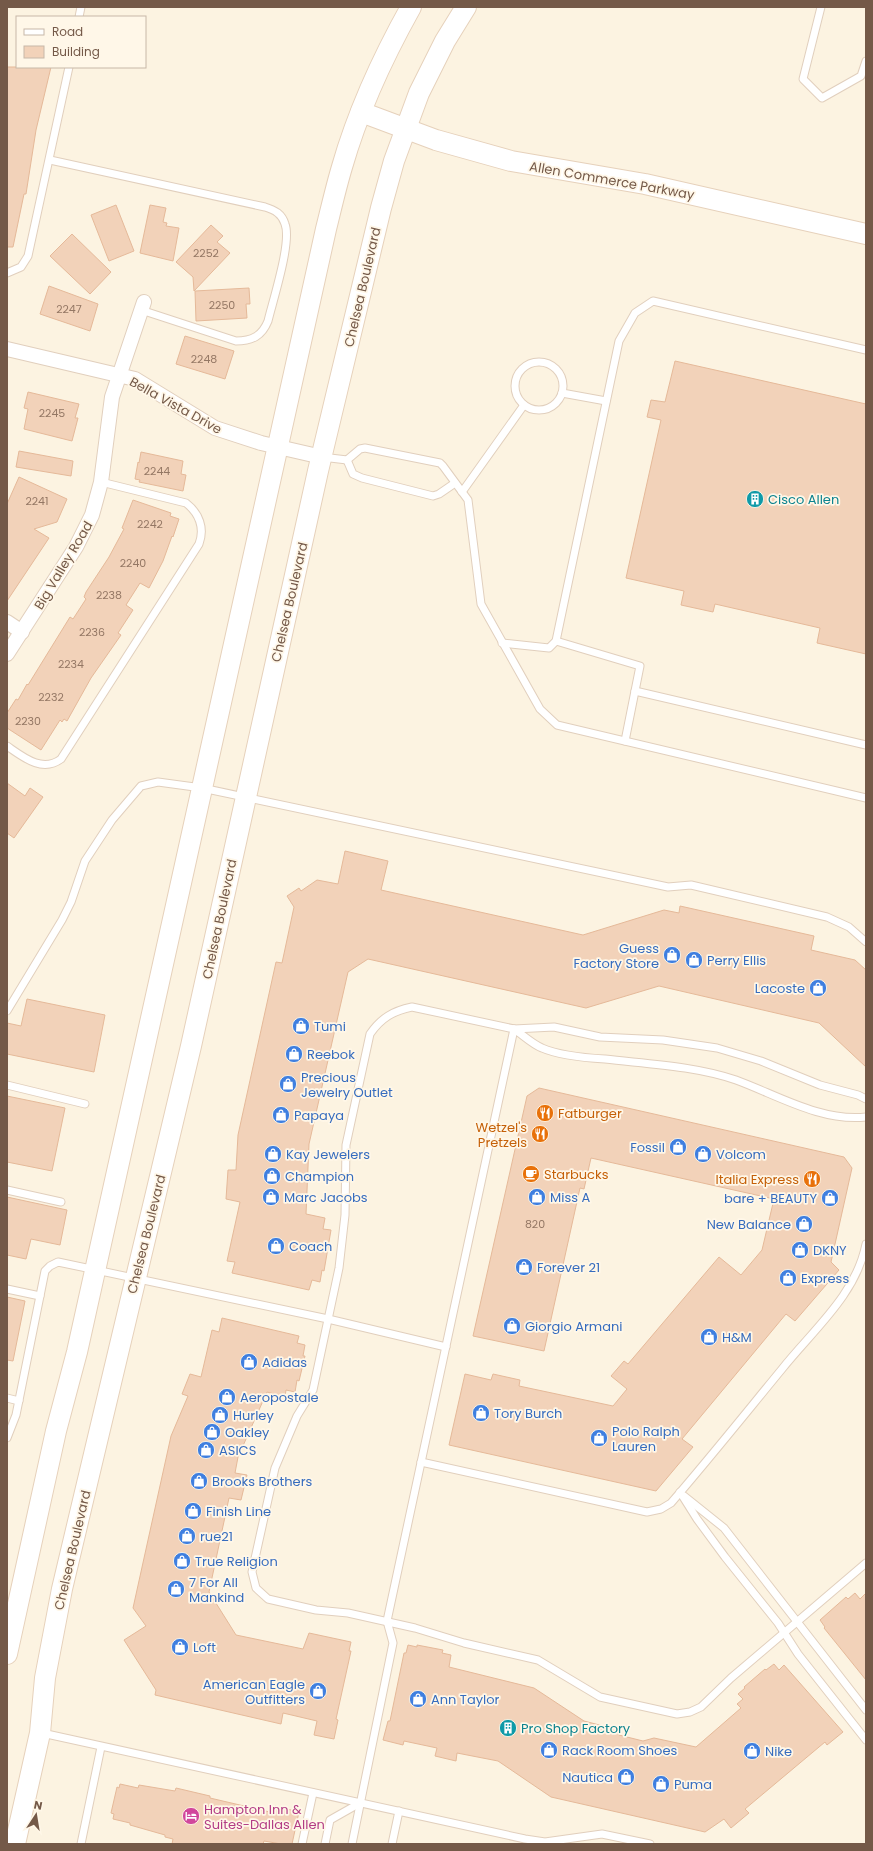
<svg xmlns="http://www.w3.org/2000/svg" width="873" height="1851" viewBox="0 0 873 1851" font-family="Poppins,sans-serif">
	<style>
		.building { fill: #f2d2b9; stroke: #e5b999 }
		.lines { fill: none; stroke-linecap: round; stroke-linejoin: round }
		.lane-casing { stroke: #e1cfbd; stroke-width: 9 }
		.street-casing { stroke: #e1cfbd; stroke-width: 16 }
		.secondary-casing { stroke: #e6d1bb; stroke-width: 22 }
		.lane { stroke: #fff; stroke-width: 7 }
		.street { stroke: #fff; stroke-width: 14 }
		.secondary { stroke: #fff; stroke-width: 20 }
		.labels { text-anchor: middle; stroke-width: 3.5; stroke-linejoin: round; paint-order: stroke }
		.number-label { font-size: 11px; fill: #947764 }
		.street-label { font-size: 13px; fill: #745948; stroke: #fff7e8 }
		.culture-label { font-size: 13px; fill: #0d838f; stroke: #fff7e8; text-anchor: start }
		.shop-label { font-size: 13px; fill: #366cbe; stroke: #fff7e8; text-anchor: start }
		.food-label { font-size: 13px; fill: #c56008; stroke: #fff7e8; text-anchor: start }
		.hotel-label { font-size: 13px; fill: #b23c85; stroke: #fff7e8; text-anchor: start }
	</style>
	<rect width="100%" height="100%" fill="#fcf3e1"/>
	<g class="building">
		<path d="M7 67H51L36 130 26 194H24L13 247H7Z"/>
		<path d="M116 205 134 251 109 261 91 215Z"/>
		<path d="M150 205 166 208 163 222 167 223 166 226 179 228 173 261 140 253Z"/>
		<path d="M211 225 223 236 217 242 230 253 194 291 193 277 176 262Z"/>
		<path d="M72 234 111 272 90 294 50 256Z"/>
		<path d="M49 286 98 304 90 331 40 314Z"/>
		<path d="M249 288 250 304H246L247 318 196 321 195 291Z"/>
		<path d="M185 336 234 351 225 379 176 364Z"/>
		<path d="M675 361 866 404V654L817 643 820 628 715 604 713 612 681 605 684 591 626 578 661 420 647 417 651 400 665 402Z"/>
		<path d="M28 392 79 404 75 418H78L72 441 24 429 28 409 24 408Z"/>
		<path d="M19 451 73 461 71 476 16 467Z"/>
		<path d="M141 452 183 461 181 474 186 475 183 491 139 482 140 480 135 479 138 462 139 463Z"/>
		<path d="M19 477 67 499 57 522 34 529 49 538 7 601V504Z"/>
		<path d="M133 500 171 513 170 516 179 519 173 537 172 536 163 561 149 588 140 583 126 605 133 610 118 633 121 635 91 678 67 721 64 719 62 722 60 720 41 750 7 728V713L16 699 18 700 27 684 28 685 70 617 73 619 86 599 84 597 86 592 109 557 124 529 122 528Z"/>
		<path d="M7 783 25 796 30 788 43 797 14 838 7 833Z"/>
		<path d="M345 851 388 861 381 890 583 935 664 910 679 913 680 906 814 936 811 950 855 960 866 970V1067L819 1023 659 986 586 1008 368 959 348 972 309 1144 306 1214 325 1218 323 1229 331 1230 324 1271 322 1270 320 1282 312 1280 309 1290 232 1273 235 1262 227 1261 240 1202 226 1199 228 1170H236L238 1135 276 962 282 963 294 907 287 896 299 888 301 891 317 880 338 884Z"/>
		<path d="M27 999 105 1015 94 1072 7 1054V1023L21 1026Z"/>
		<path d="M539 1088 844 1157 852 1168 831 1262 839 1270 795 1321 786 1314 682 1439 693 1447 656 1491 449 1445 465 1374 491 1380 493 1374 520 1380 519 1386 613 1406 627 1389 611 1376 624 1361 628 1364 719 1257 741 1275 762 1250 774 1199 591 1158 584 1189 580 1188 544 1351 473 1336 527 1096Z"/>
		<path d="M7 1096 65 1108 52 1171 7 1162Z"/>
		<path d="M7 1197 67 1210 60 1245 31 1239 26 1259 7 1255Z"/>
		<path d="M7 1297 25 1301 13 1361 7 1360Z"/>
		<path d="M222 1318 299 1336 297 1343 305 1345 303 1356H305L299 1381 297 1380 295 1392 286 1390 285 1397 267 1392 238 1457 235 1473 247 1475 241 1500 229 1498 209 1592 236 1635 303 1649 309 1633 351 1642 349 1651H351L336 1719 338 1720 334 1739 314 1735 317 1721 283 1713 281 1724 155 1695 156 1690 124 1640 146 1626 133 1608 171 1436 188 1396 182 1394 190 1374 201 1377 212 1330 219 1332Z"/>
		<path d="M855 1593 860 1599 866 1593V1680L824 1628 825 1627 820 1620 846 1597 848 1599Z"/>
		<path d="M408 1645 417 1647V1645L443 1650 442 1653 451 1655 449 1667 534 1688 584 1721 611 1728 619 1735 643 1741 654 1738 696 1747 741 1708 737 1704 743 1699 738 1694 745 1688 744 1687 765 1669 766 1670 774 1664 779 1670 784 1665 843 1732 827 1745 825 1742 745 1809 749 1813 731 1828 724 1819 705 1832 551 1797 498 1761 457 1753 456 1761 435 1756 437 1748 404 1741 403 1745 383 1740 388 1721H390L404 1653H406Z"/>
		<path d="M120 1784 138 1788 139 1785 175 1791 176 1788 210 1796V1798L274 1813 275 1806 299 1812 292 1844H281L264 1841 263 1844H172L173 1839 165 1837V1835L130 1825V1823L113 1819 114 1814 111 1813 117 1787 119 1788Z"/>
	</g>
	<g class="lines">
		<defs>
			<g id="lane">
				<path d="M821 7 803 79 822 98 861 76 866 61"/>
				<path d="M79 17 81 7"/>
				<path d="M50 160 265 207C275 210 282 214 285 224 292 242 273 300 268 321 262 336 252 341 236 341L141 310"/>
				<path d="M7 273 21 267 28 256 69 67"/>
				<circle cx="539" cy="386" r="24"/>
				<path d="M562 393 606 401"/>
				<path d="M322 457 347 460 360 449 365 448 440 463 443 466 468 500 481 604 540 709 557 725 866 798"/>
				<path d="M347 460 353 474 362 478 433 496 439 494 455 483"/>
				<path d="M462 492 524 405"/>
				<path d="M556 641 640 666 625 741"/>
				<path d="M502 643 549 648 556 641 619 341 635 313 653 301 866 350"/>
				<path d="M635 691 866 745"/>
				<path d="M7 746C23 757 42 773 61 759L199 544C205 528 199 513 186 503L101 482"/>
				<path d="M7 1011 62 920 71 902 85 861 112 820 141 786 158 782 202 788 668 887 691 885 827 917 849 927 866 942"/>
				<path d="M514 1029C523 1035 532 1044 542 1048 558 1055 587 1058 605 1059 648 1064 695 1066 736 1080 777 1095 821 1122 866 1117"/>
				<path d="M7 1085 85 1104"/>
				<path d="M866 1099 858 1095 820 1085 761 1061 717 1048 663 1040 600 1037 554 1027 514 1029 412 1007C393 1011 381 1018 370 1034L346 1145 345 1215 339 1268 313 1390 297 1416 275 1468 252 1572 256 1588 268 1599 316 1610 348 1613 415 1628 464 1643 538 1660 600 1697 677 1714 690 1712 701 1707 731 1678 866 1563"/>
				<path d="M7 1190 61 1202"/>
				<path d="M7 1289 40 1296"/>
				<path d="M7 1398 19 1401"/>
				<path d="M7 1438 16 1415 45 1271 50 1266 58 1262 328 1319 446 1347"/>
				<path d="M421 1462 647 1512 661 1509 671 1503C709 1459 745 1414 782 1369 813 1330 856 1295 866 1244"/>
				<path d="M680 1492 697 1519 725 1557 778 1623 798 1654 866 1740"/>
				<path d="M684 1496 724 1528 866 1710"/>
				<path d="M42 1733 525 1839 545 1842 602 1834 650 1844"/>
				<path d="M81 1844 101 1747"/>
				<path d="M302 1844 313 1793"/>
				<path d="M325 1844 330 1820 360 1803"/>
				<path d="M352 1844 393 1643 387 1621 514 1029"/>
				<path d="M392 1844 399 1811"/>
			</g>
			<g id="street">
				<path d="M7 349 135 379 215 428 261 443 322 457"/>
				<path d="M7 622 22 632"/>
				<path d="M7 654 76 547 92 515 101 482 112 397 144 302"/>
			</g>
			<g id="secondary">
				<path d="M361 112 436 140 511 161 645 184 866 234"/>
				<path d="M7 1654 56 1431 77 1352 326 229C331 209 336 187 342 167 358 111 383 57 411 7"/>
				<path d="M15 1844 40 1733 45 1678 62 1589 191 1046 318 471 381 208 394 161 419 93 445 41 466 7"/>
			</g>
		</defs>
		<use href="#lane" class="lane-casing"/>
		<use href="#street" class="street-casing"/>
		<use href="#secondary" class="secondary-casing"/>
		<use href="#lane" class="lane"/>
		<use href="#street" class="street"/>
		<use href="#secondary" class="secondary"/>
	</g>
	<defs>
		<symbol id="building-disc" viewBox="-11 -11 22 22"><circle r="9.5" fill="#0f9aa8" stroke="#fff7e8"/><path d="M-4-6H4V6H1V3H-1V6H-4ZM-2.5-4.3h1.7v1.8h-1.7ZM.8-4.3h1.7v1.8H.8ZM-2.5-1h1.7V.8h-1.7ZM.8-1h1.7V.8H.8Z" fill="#fff"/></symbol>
		<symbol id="shop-disc" viewBox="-11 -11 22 22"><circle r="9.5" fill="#3f7fe0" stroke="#fff7e8"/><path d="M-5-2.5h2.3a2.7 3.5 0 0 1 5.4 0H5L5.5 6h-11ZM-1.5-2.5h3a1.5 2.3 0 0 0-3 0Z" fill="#fff"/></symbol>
		<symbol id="restaurant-disc" viewBox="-11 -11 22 22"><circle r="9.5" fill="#e8710a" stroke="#fff7e8"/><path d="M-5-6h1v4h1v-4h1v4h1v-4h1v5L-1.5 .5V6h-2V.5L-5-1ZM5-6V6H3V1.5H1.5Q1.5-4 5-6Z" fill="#fff"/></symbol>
		<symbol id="cafe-disc" viewBox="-11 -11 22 22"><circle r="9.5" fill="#e8710a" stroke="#fff7e8"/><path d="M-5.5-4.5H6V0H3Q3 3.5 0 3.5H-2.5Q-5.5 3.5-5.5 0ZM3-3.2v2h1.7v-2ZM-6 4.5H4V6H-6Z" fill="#fff"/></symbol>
		<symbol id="hotel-disc" viewBox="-11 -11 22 22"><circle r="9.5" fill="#d1479c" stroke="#fff7e8"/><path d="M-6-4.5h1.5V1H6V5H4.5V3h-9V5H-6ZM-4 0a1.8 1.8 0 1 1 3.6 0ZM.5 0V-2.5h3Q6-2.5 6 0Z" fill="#fff"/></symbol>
	</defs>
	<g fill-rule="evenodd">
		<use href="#building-disc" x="745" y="489" width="20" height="20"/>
		<use href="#shop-disc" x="662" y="945" width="20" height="20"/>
		<use href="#shop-disc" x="684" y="950" width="20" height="20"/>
		<use href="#shop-disc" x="808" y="978" width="20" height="20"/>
		<use href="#shop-disc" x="291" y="1016" width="20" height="20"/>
		<use href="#shop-disc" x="284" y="1044" width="20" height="20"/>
		<use href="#shop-disc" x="278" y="1074" width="20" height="20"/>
		<use href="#restaurant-disc" x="535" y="1103" width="20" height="20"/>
		<use href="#shop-disc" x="271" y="1105" width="20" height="20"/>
		<use href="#restaurant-disc" x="530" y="1124" width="20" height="20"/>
		<use href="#shop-disc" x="668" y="1137" width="20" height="20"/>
		<use href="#shop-disc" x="263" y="1144" width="20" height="20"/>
		<use href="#shop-disc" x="693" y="1144" width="20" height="20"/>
		<use href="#cafe-disc" x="521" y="1164" width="20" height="20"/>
		<use href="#shop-disc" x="262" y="1166" width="20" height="20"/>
		<use href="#restaurant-disc" x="802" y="1169" width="20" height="20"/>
		<use href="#shop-disc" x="261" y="1187" width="20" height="20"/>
		<use href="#shop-disc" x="527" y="1187" width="20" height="20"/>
		<use href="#shop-disc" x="820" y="1188" width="20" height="20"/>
		<use href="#shop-disc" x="794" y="1214" width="20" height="20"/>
		<use href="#shop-disc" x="266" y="1236" width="20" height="20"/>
		<use href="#shop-disc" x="790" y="1240" width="20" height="20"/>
		<use href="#shop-disc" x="514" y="1257" width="20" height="20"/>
		<use href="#shop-disc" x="778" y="1268" width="20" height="20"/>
		<use href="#shop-disc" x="502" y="1316" width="20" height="20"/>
		<use href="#shop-disc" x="699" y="1327" width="20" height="20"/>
		<use href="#shop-disc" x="239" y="1352" width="20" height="20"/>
		<use href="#shop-disc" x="217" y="1387" width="20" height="20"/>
		<use href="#shop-disc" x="471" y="1403" width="20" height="20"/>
		<use href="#shop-disc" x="210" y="1405" width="20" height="20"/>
		<use href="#shop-disc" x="202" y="1422" width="20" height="20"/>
		<use href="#shop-disc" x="589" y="1428" width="20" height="20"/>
		<use href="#shop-disc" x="196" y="1440" width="20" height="20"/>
		<use href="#shop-disc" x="189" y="1471" width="20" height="20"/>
		<use href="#shop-disc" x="183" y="1501" width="20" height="20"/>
		<use href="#shop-disc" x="177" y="1526" width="20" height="20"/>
		<use href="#shop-disc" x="172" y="1551" width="20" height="20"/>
		<use href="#shop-disc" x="166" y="1579" width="20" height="20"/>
		<use href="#shop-disc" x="170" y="1637" width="20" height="20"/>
		<use href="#shop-disc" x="308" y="1681" width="20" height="20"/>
		<use href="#shop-disc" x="408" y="1689" width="20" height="20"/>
		<use href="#building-disc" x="498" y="1718" width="20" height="20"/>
		<use href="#shop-disc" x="539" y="1740" width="20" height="20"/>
		<use href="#shop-disc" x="742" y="1741" width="20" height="20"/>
		<use href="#shop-disc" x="616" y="1767" width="20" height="20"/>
		<use href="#shop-disc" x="651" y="1774" width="20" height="20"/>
		<use href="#hotel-disc" x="181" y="1806" width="20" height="20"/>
	</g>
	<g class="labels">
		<g class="number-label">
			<text x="206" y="257">2252</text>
			<text x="222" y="309">2250</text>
			<text x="69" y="313">2247</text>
			<text x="204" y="363">2248</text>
			<text x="52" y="417">2245</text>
			<text x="157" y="475">2244</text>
			<text x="37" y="505">2241</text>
			<text x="150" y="528">2242</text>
			<text x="133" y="567">2240</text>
			<text x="109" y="599">2238</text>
			<text x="92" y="636">2236</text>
			<text x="71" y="668">2234</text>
			<text x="51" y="701">2232</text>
			<text x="28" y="725">2230</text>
			<text x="535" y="1228">820</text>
		</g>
		<g class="street-label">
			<text transform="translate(612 180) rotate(10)" y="5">Allen Commerce Parkway</text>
			<text transform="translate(362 287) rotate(-77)" y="5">Chelsea Boulevard</text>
			<text transform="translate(176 405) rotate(29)" y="5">Bella Vista Drive</text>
			<text transform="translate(63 565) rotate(-59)" y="5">Big Valley Road</text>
			<text transform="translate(289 602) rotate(-77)" y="5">Chelsea Boulevard</text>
			<text transform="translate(219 919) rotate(-78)" y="5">Chelsea Boulevard</text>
			<text transform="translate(146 1234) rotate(-76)" y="5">Chelsea Boulevard</text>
			<text transform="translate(72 1550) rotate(-77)" y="5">Chelsea Boulevard</text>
		</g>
		<g class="culture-label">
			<text x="768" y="504">Cisco Allen</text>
			<text x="521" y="1733">Pro Shop Factory</text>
		</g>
		<g class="shop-label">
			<text x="659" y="953" text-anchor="end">Guess<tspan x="659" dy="15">Factory Store</tspan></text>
			<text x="707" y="965">Perry Ellis</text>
			<text x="805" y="993" text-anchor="end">Lacoste</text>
			<text x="314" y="1031">Tumi</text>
			<text x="307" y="1059">Reebok</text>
			<text x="301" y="1082">Precious<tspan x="301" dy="15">Jewelry Outlet</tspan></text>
			<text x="294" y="1120">Papaya</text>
			<text x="665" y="1152" text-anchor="end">Fossil</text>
			<text x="286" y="1159">Kay Jewelers</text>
			<text x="716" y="1159">Volcom</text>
			<text x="285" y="1181">Champion</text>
			<text x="284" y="1202">Marc Jacobs</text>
			<text x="550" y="1202">Miss A</text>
			<text x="817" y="1203" text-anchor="end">bare + BEAUTY</text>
			<text x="791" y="1229" text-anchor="end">New Balance</text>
			<text x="289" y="1251">Coach</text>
			<text x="813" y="1255">DKNY</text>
			<text x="537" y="1272">Forever 21</text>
			<text x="801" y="1283">Express</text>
			<text x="525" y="1331">Giorgio Armani</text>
			<text x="722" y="1342">H&amp;M</text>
			<text x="262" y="1367">Adidas</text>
			<text x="240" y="1402">Aeropostale</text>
			<text x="494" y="1418">Tory Burch</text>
			<text x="233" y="1420">Hurley</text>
			<text x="612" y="1436">Polo Ralph<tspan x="612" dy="15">Lauren</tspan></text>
			<text x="225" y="1437">Oakley</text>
			<text x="219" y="1455">ASICS</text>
			<text x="212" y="1486">Brooks Brothers</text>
			<text x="206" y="1516">Finish Line</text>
			<text x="200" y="1541">rue21</text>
			<text x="195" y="1566">True Religion</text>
			<text x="189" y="1587">7 For All<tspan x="189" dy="15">Mankind</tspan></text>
			<text x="193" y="1652">Loft</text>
			<text x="305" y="1689" text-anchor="end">American Eagle<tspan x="305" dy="15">Outfitters</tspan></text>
			<text x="431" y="1704">Ann Taylor</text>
			<text x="562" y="1755">Rack Room Shoes</text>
			<text x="765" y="1756">Nike</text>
			<text x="613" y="1782" text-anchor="end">Nautica</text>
			<text x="674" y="1789">Puma</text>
		</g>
		<g class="food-label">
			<text x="558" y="1118">Fatburger</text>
			<text x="527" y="1132" text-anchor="end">Wetzel's<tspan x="527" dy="15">Pretzels</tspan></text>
			<text x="544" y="1179">Starbucks</text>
			<text x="799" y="1184" text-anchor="end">Italia Express</text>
		</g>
		<g class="hotel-label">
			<text x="204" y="1814">Hampton Inn &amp;<tspan x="204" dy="15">Suites-Dallas Allen</tspan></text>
		</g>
	</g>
	<rect width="873" height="1851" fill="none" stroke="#745948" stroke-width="16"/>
	<rect x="16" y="16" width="130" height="52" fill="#fff7e8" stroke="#c7b8a8"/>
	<rect x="24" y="29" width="20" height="6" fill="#ffffff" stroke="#c7b8a8"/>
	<text x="52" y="36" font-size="12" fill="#745948">Road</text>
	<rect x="24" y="46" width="20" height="12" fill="#f2d2b9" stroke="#c7b8a8"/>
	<text x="52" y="56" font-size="12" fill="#745948">Building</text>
	<g transform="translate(36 1815) rotate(12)" stroke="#fff7e8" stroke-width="3" paint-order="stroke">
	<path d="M0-3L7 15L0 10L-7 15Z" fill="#745948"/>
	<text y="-6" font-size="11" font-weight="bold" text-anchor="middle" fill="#745948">N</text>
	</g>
</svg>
